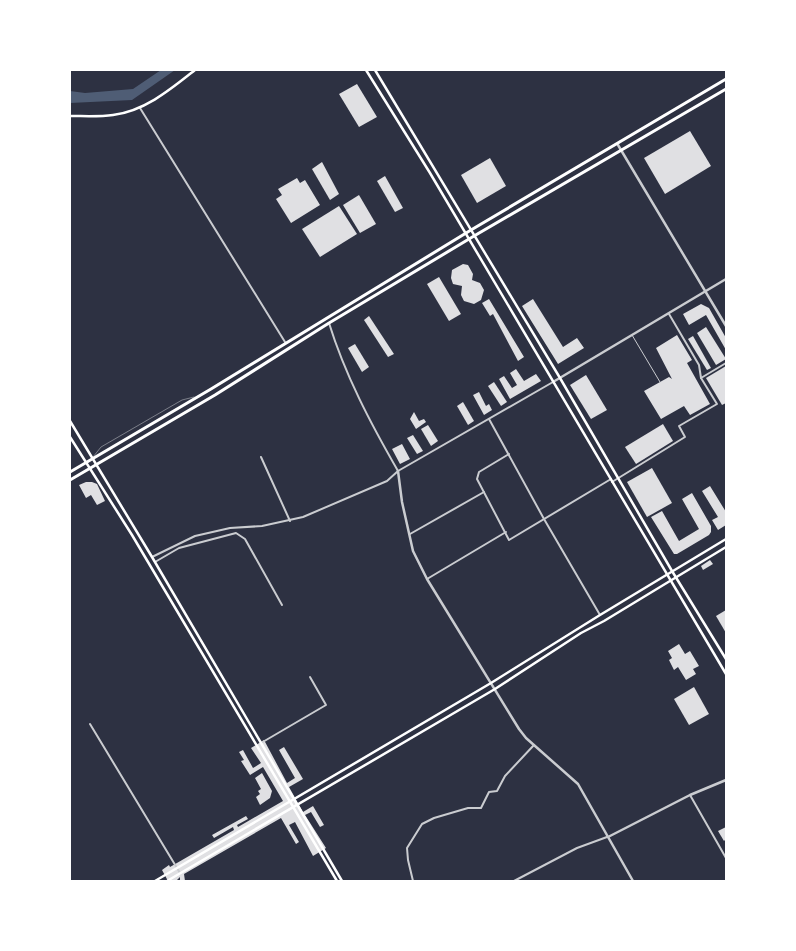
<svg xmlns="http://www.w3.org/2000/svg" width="796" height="951" viewBox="0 0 796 951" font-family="'Golos Text',sans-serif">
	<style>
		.water { fill: #4f5d75 }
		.building { fill: #e0e0e3 }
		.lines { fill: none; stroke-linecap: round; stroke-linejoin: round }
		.service { stroke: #caccd0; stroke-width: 0.5 }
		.pedestrian { stroke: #caccd0; stroke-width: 1 }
		.minor { stroke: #caccd0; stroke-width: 2 }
		.tertiary { stroke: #caccd0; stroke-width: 2.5 }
		.secondary { stroke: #fff; stroke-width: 2.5 }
		.primary { stroke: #fff; stroke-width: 3 }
	</style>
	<rect width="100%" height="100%" fill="#2d3142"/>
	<path class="water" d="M161 70H175L132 100 70 103V91L85 93 133 89Z"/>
	<g class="building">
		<path d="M357 84 377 117 359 127 339 94Z"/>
		<path d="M690 131 711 166 665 194 644 158Z"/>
		<path d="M490 158 506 186 477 203 461 175Z"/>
		<path d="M322 162 339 194 330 200 312 169Z"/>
		<path d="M385 176 403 208 395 212 377 181Z"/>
		<path d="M297 178 300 183 305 180 320 205 291 223 276 199 282 195 278 189Z"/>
		<path d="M359 195 376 224 360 233 343 205Z"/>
		<path d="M339 206 357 234 320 257 302 229Z"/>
		<path d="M463 264 468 265 473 274 472 280 480 283 484 290 481 300 474 304 464 301 461 295 462 286 453 284 451 278 452 270Z"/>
		<path d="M439 277 461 314 449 321 427 284Z"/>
		<path d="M489 299 524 357 518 361 493 314 490 316 482 303Z"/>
		<path d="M533 299 563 347 577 338 584 348 558 364 522 306Z"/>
		<path d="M701 304 709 308 726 338V350L706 315 689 325 683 314Z"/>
		<path d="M369 316 394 354 388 357 364 320Z"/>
		<path d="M706 327 726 359 716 365 697 333Z"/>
		<path d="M677 335 692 360 687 363 710 404 690 415 684 406 661 419 644 391 669 377 672 379 656 348Z"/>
		<path d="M693 336 711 368 707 370 688 339Z"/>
		<path d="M355 344 369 367 362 372 348 348Z"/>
		<path d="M726 366V403L722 405 706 378Z"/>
		<path d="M516 369 524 381 536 374 541 381 510 399 499 379 504 376 512 388 517 385 510 373Z"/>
		<path d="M586 375 607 410 591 419 570 385Z"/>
		<path d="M494 382 507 402 501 406 488 386Z"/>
		<path d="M479 392 486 406 489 404 492 410 484 415 473 395Z"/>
		<path d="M463 402 474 421 468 425 457 406Z"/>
		<path d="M414 412 419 421 424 419 426 422 416 429 410 419Z"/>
		<path d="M663 424 673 441 636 464 625 447Z"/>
		<path d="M428 425 438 441 431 446 421 429Z"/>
		<path d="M413 435 423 451 417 454 407 438Z"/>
		<path d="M402 444 410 459 400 464 392 449Z"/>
		<path d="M652 468 672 503 647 517 627 482Z"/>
		<path d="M86 482H92L97 484 105 501 97 505 91 495 86 498 79 485Z"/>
		<path d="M710 486 726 512V525L718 530 712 520 718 517 702 491Z"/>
		<path d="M692 493 711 526V532L709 535 677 554H674L651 517 662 511 679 541 699 529 682 499Z"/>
		<path d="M710 560 713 564 703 570 701 566Z"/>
		<path d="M726 610V633L716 616Z"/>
		<path d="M679 644 685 654 690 651 699 666 693 669 696 674 686 680 678 667 674 670 669 660 672 658 668 651Z"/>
		<path d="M694 687 709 714 689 725 674 699Z"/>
		<path d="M264 740 287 783 295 778 279 750 284 747 303 779 289 787 303 812 313 806 324 825 320 827 311 812 305 815 326 848 313 856 295 822 289 825 299 842 296 844 281 818 184 874 185 881H180V877L176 881H168L162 870 169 865 170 867 234 830 233 827 214 838 212 835 246 816 248 819 237 825 238 827 283 801 263 767 250 775 241 761 244 760 239 752 243 750 253 768 261 763 251 748Z"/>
		<path d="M262 773 272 791 270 798 260 805 256 797 260 794 258 791 261 789 255 778Z"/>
		<path d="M726 827V839L724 841 718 831Z"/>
	</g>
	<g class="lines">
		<path class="service" d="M93 457 101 447 182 400 194 397"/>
		<path class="pedestrian" d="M632 335 660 382"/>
		<g class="minor">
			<path d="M140 108 285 342"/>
			<path d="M329 323C345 375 371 424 398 471"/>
			<path d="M701 378 726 363"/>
			<path d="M489 419 544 519 600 615"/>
			<path d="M509 454 479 472 477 479 509 540 611 479"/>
			<path d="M261 457 290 521"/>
			<path d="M612 482 685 437 679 426 717 404 701 378 699 365 669 314"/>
			<path d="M410 534 484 492"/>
			<path d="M152 557 195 536 230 528 262 526 303 517 387 481 398 471 553 382"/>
			<path d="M155 562 179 548 236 533 245 539 282 605"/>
			<path d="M427 579 506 532"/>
			<path d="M90 724 180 873"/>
			<path d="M261 743 326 705 310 677"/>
			<path d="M690 795 726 858"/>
			<path d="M413 881 408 860 407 848 422 824 434 818 468 808H481L489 792 497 791 505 776 534 745"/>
			<path d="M514 881 577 848 607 837"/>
		</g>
		<g class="tertiary">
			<path d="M618 145 726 326"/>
			<path d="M553 382 726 279"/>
			<path d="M398 471 402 502 413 551 427 579 519 729 526 738 578 784 633 881"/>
			<path d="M608 837 690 795 726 780"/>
		</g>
		<g class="secondary">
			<path d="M366 70 430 173 726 674"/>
			<path d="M375 70 560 378 672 571 726 659"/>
			<path d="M70 116C84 116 99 117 113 115 145 111 171 89 195 70"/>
			<path d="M70 421 152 557 342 881"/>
			<path d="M70 437 132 535 337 881"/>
			<path d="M155 881 491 683 600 615 726 539"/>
			<path d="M167 881 495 689 581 633 604 621 726 547"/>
		</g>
		<g class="primary">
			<path d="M70 472 211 389 471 230 726 79"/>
			<path d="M70 480 215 395 329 323 474 236 726 89"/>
		</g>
	</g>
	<rect width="796" height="951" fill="none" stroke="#ffffff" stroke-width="142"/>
</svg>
